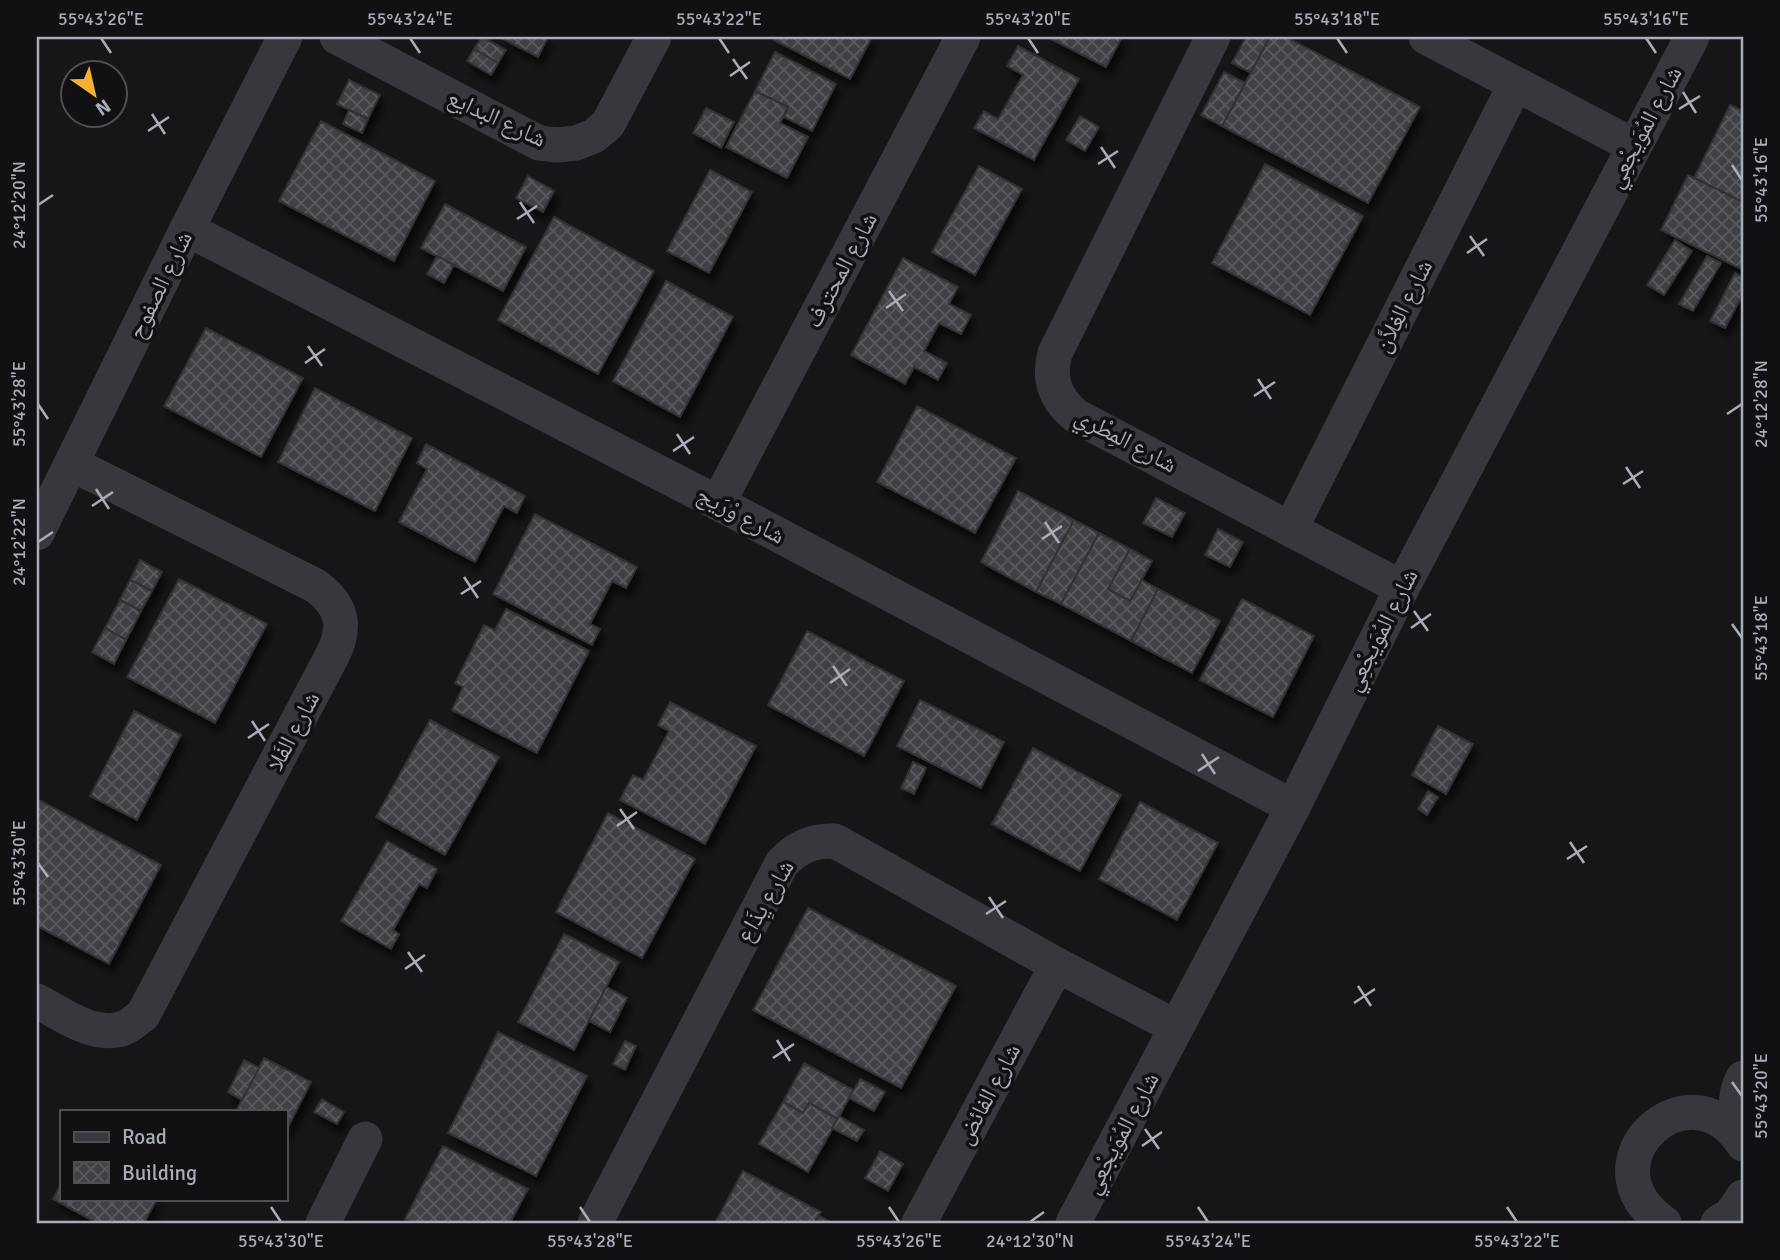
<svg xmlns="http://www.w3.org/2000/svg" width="1780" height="1260" viewBox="0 0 1780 1260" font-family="Signika,'Noto Naskh Arabic',sans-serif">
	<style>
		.building { fill: url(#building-cross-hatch); stroke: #303034; stroke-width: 2; filter: url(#shadow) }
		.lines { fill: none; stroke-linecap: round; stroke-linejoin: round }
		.minor { stroke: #37383d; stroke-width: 35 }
		.ticks { fill: none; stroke: #a8adb8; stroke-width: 2.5 }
		.labels { text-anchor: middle; stroke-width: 7; stroke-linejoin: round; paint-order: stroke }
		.street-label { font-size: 24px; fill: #a8adb8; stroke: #111113 }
		.neatline { fill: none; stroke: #a8adb8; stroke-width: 2.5 }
		.ticks-label { font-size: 18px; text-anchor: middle; fill: #a8adb8 }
	</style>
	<defs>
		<pattern id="building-cross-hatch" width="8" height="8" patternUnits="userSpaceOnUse" patternTransform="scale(1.75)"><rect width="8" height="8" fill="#404145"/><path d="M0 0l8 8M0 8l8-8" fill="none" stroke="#595a5e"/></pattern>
		<filter id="shadow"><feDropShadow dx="4.5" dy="8" stdDeviation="3.5" flood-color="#0009"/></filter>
	</defs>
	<rect width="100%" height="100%" fill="#161618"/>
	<g class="building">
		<path d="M482 37 506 50 498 63 474 49Z"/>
		<path d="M499 37H548L538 57Z"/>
		<path d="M776 37H872L850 79 774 40Z"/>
		<path d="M1047 37H1122L1106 67Z"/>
		<path d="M1246 37H1270L1251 73 1232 63Z"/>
		<path d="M1270 37H1286L1420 107 1368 203 1222 126Z"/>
		<path d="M1018 46 1079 79 1034 160 974 128 984 111 998 119 1023 75 1007 66Z"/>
		<path d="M474 49 498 63 491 75 467 61Z"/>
		<path d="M775 52 836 84 812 131 784 117 788 107 755 91Z"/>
		<path d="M1224 72 1245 83 1222 126 1201 115Z"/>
		<path d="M349 80 380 95 368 119 337 104Z"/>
		<path d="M755 91 788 107 780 123 808 137 787 178 726 147Z"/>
		<path d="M1730 105 1743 111V202L1694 178Z"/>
		<path d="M706 108 734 122 721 148 693 133Z"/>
		<path d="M349 110 368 119 362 133 343 124Z"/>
		<path d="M1080 116 1099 127 1085 151 1066 140Z"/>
		<path d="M321 121 435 181 394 261 279 201Z"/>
		<path d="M1265 164 1363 216 1310 315 1212 263Z"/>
		<path d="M979 166 1022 189 975 275 932 252Z"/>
		<path d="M710 170 752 192 709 273 667 251Z"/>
		<path d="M1688 175 1743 202V270L1661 230Z"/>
		<path d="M528 176 554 191 543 212 516 198Z"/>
		<path d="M445 204 526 247 503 291 421 248Z"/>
		<path d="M554 217 654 271 598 374 498 320Z"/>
		<path d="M1675 240 1692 251 1664 295 1647 285Z"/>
		<path d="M437 256 454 265 444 283 427 274Z"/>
		<path d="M1707 256 1721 263 1693 311 1679 304Z"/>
		<path d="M903 258 958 287 949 304 971 315 961 334 939 323 924 351 947 363 938 380 914 367 905 384 851 355Z"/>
		<path d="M1735 273 1743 277V294L1725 328 1710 321Z"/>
		<path d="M666 281 733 317 680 417 613 381Z"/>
		<path d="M206 328 303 378 261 457 164 406Z"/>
		<path d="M315 388 412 438 375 511 278 462Z"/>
		<path d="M917 406 1016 458 975 533 877 482Z"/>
		<path d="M426 444 525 496 517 513 504 506 475 562 399 522 427 469 417 463Z"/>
		<path d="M1018 491 1074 520 1036 592 981 562Z"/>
		<path d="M1156 498 1185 513 1172 537 1143 523Z"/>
		<path d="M535 514 637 567 626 588 612 581 590 624 600 629 592 645 493 594Z"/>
		<path d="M1074 520 1099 533 1061 604 1036 592Z"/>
		<path d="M1218 529 1243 542 1230 567 1205 555Z"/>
		<path d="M1099 533 1130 549 1108 589 1130 601 1142 580 1158 589 1131 641 1061 604Z"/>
		<path d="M1130 549 1152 561 1130 601 1108 589Z"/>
		<path d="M140 560 162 572 152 591 130 580Z"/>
		<path d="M179 579 267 624 215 723 127 677Z"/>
		<path d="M130 580 152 591 141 611 120 600Z"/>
		<path d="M1158 589 1220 621 1192 673 1131 641Z"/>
		<path d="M1242 599 1314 636 1273 717 1200 680Z"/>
		<path d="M120 600 141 611 126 640 105 628Z"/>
		<path d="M506 609 589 651 537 753 452 710 463 687 455 683 484 625 495 630Z"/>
		<path d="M105 628 126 640 114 664 92 652Z"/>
		<path d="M807 631 904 681 864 756 768 705Z"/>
		<path d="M920 700 1004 742 981 788 897 746Z"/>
		<path d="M670 702 756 746 705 844 620 800 633 775 643 780 669 731 658 725Z"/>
		<path d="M134 711 181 735 137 820 90 796Z"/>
		<path d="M430 720 499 757 445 855 376 817Z"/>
		<path d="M1438 726 1473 744 1446 794 1412 775Z"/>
		<path d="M1033 748 1121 795 1080 871 992 824Z"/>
		<path d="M913 762 926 768 914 794 901 788Z"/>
		<path d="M1428 791 1438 797 1427 815 1418 809Z"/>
		<path d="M37 799 161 865 109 964 37 926Z"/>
		<path d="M1140 802 1218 843 1177 920 1099 879Z"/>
		<path d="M608 813 695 859 642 958 556 912Z"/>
		<path d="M387 841 437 869 427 888 419 884 393 930 399 934 391 949 341 921Z"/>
		<path d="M808 908 956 986 901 1088 753 1010Z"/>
		<path d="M564 934 619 962 574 1050 518 1022Z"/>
		<path d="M606 987 627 998 610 1032 589 1021Z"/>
		<path d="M498 1032 587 1076 536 1176 448 1133Z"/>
		<path d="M625 1041 636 1046 625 1070 613 1064Z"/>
		<path d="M264 1058 311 1082 285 1133V1111H236Z"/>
		<path d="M244 1060 259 1068 242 1100 228 1092Z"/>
		<path d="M804 1063 853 1090 838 1119 809 1103 803 1113 783 1102Z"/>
		<path d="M860 1079 885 1092 874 1111 849 1098Z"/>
		<path d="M322 1099 344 1112 337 1124 314 1112Z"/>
		<path d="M783 1102 803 1113 809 1103 838 1119 808 1172 759 1144Z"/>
		<path d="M839 1116 864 1130 857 1141 832 1128Z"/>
		<path d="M443 1146 528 1189 510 1223H413L405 1219Z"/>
		<path d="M880 1151 903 1164 888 1191 865 1178Z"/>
		<path d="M743 1171 821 1212 815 1223H715Z"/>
		<path d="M61 1184V1199H157L144 1223H97L53 1199Z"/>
		<path d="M819 1216 833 1223H815Z"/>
	</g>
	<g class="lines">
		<g class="minor">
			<path d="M337 37 539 143 557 145 576 143 594 136 608 124 654 37"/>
			<path d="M1213 37 1055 353C1048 379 1055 399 1076 416L1402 588"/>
			<path d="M1426 37 1634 146"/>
			<path d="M187 229 718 503 1293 807"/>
			<path d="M718 503 963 37"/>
			<path d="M1291 528 1515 85"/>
			<path d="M37 533 187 229 285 37"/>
			<path d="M37 1001C62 1014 94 1039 124 1028 131 1025 137 1019 143 1015L332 656C347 627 343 606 316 586L72 464"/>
			<path d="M1743 1078C1732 1098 1736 1120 1743 1141"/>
			<path d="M323 1223 365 1139"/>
			<path d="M595 1223 782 863C798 847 813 840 835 841L1057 965 1176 1027"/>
			<path d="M919 1223 1057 965"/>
			<path d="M1073 1223 1293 807 1402 588 1692 37"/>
			<path d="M1664 1223C1578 1163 1690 1060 1743 1144"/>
			<path d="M1718 1223 1731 1215 1743 1197"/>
		</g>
	</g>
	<path class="ticks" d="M101 38 111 53M410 38 420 53M719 38 729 53M1028 38 1038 53M1337 38 1347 53M1646 38 1656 53M733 59 747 79M730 76 750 62M1683 92 1696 113M1679 109 1700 96M152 114 165 134M148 131 169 117M1101 147 1115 168M1098 164 1118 151M1732 165 1742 180M520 202 534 223M38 205 53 195M517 219 537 206M1470 236 1484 256M1467 253 1487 239M889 291 903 311M886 308 906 294M308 346 322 366M305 363 325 349M1258 379 1271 399M1254 396 1275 382M38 404 48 419M1727 414 1742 404M677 434 690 454M673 451 694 437M1626 467 1640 488M1623 484 1643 471M96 489 109 509M92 506 113 492M1045 522 1059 543M1042 539 1062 526M38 542 53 532M464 577 478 598M461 594 481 581M1414 611 1428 631M1732 624 1742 638M1411 628 1431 614M833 666 847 686M830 683 850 669M252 721 265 741M248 738 269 724M1202 754 1215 774M1198 771 1219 757M620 809 634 829M617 826 637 812M1570 842 1584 863M1567 859 1587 846M38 863 48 877M989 897 1003 918M986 914 1006 901M408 952 422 972M405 969 425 955M1358 986 1371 1006M1354 1003 1375 989M777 1040 790 1061M773 1058 794 1044M1732 1082 1742 1096M1145 1129 1159 1149M1142 1146 1162 1132M271 1207 281 1222M580 1207 590 1222M889 1207 899 1222M1198 1207 1208 1222M1507 1207 1517 1222M1030 1222 1044 1212"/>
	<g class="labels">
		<g class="street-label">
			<text transform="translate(497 118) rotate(25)" y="8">شارع البدايع</text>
			<text transform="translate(1644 127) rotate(-62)" y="8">شارع المُوَيجْعِي</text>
			<text transform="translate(841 270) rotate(-62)" y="8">شارع المحترف</text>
			<text transform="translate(160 285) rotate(-64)" y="8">شارع الصفوح</text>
			<text transform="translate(1403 306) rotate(-63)" y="8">شارع الغِلاَّن</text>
			<text transform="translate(1126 440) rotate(28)" y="8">شارع المِطْرِي</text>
			<text transform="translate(741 515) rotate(28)" y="8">شارع وْرَيج</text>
			<text transform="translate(1381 630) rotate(-63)" y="8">شارع المُوَيجْعِي</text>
			<text transform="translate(293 731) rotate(-62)" y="8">شارع الفَلا</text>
			<text transform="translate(765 901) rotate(-60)" y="8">شارع يِذَاع</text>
			<text transform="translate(988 1094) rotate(-62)" y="8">شارع الفائض</text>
			<text transform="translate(1121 1133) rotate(-62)" y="8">شارع المُوَيجْعِي</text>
		</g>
	</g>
	<rect width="1780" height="1260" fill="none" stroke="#111113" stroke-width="77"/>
	<rect x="60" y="1110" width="228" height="91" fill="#111113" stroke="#4d4f55" stroke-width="2"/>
	<rect x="74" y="1132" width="35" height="10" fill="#37383d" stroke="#4d4f55" stroke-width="2"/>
	<text x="122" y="1144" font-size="21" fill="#a8adb8">Road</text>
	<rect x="74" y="1162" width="35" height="21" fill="url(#building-cross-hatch)" stroke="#4d4f55" stroke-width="2"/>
	<text x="122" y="1180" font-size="21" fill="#a8adb8">Building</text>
	<g transform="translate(94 94) rotate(146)"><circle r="33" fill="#111113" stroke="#4d4f55" stroke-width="2"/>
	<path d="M0-5L12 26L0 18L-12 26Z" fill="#f2b134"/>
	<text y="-10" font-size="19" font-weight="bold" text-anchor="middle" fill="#a8adb8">N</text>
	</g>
	<rect x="38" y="38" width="1704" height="1184" class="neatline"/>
	<g class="ticks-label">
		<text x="101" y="25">55°43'26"E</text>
		<text x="410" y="25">55°43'24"E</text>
		<text x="719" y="25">55°43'22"E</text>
		<text x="1028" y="25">55°43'20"E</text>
		<text x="1337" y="25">55°43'18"E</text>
		<text x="1646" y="25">55°43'16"E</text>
		<text transform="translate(1761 180) rotate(-90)" y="6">55°43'16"E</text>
		<text transform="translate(19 205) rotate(-90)" y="6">24°12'20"N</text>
		<text transform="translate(19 404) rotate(-90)" y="6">55°43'28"E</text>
		<text transform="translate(1761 404) rotate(-90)" y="6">24°12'28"N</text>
		<text transform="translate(19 542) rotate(-90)" y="6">24°12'22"N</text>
		<text transform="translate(1761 638) rotate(-90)" y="6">55°43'18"E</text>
		<text transform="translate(19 863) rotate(-90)" y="6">55°43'30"E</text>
		<text transform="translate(1761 1096) rotate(-90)" y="6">55°43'20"E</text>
		<text x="281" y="1247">55°43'30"E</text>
		<text x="590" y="1247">55°43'28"E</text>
		<text x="899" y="1247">55°43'26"E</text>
		<text x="1030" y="1247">24°12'30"N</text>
		<text x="1208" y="1247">55°43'24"E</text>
		<text x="1517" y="1247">55°43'22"E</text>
	</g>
</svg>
